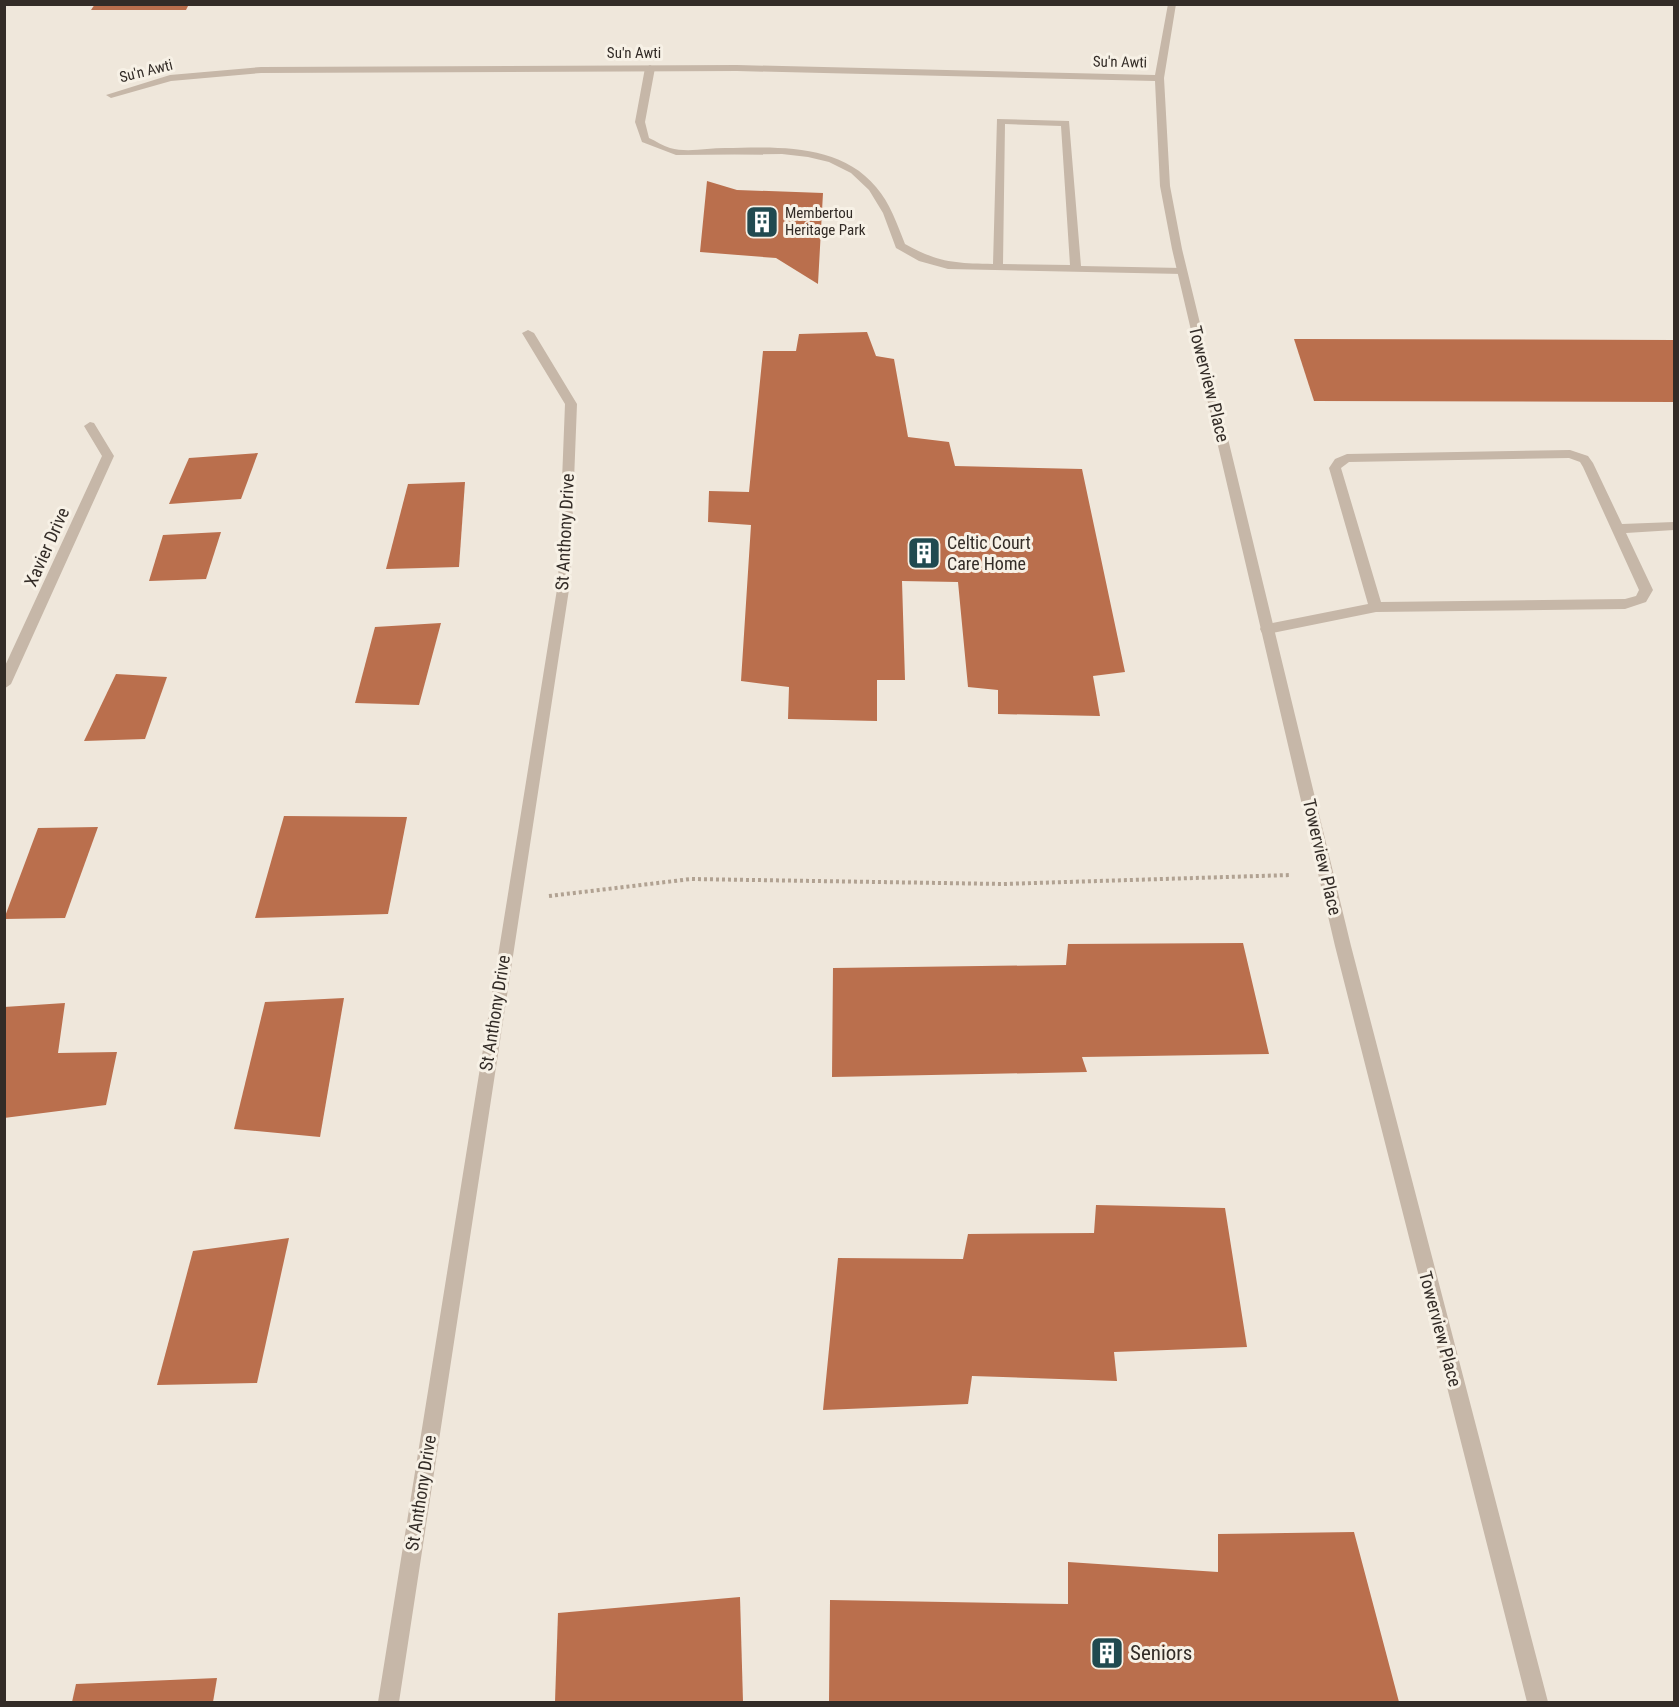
<svg xmlns="http://www.w3.org/2000/svg" width="1679" height="1707" viewBox="0 0 1679 1707" font-family="'Roboto Condensed',sans-serif">
	<style>
		.building { fill: #ba6f4d }
		.lines { fill: none; stroke-linecap: round; stroke-linejoin: round }
		.path { stroke: #b1a292; stroke-width: 4; stroke-dasharray: 3 3; stroke-linecap: butt }
		.service { fill: #c6b7a8; fill-rule: evenodd }
		.minor { fill: #c6b7a8; fill-rule: evenodd }
		.labels { text-anchor: middle; stroke-width: 6; stroke-linejoin: round; paint-order: stroke }
		.far-street-label { font-size: 15px; fill: #332c27; stroke: #f7f1e6 }
		.far-poi-label { font-size: 15px; fill: #332c27; stroke: #f7f1e6; text-anchor: start }
		.street-label { font-size: 18px; fill: #332c27; stroke: #f7f1e6 }
		.poi-label { font-size: 18px; fill: #332c27; stroke: #f7f1e6; text-anchor: start }
		.near-poi-label { font-size: 21px; fill: #332c27; stroke: #f7f1e6; text-anchor: start }
	</style>
	<rect width="100%" height="100%" fill="#efe7db"/>
	<g class="building">
		<path d="M95 4H189L186 10H91Z"/>
		<path d="M707 181 737 190 823 193 818 284 776 258 700 252Z"/>
		<path d="M867 332 876 356 894 359 908 437 949 442 955 466 1082 469 1125 672 1093 676 1100 716 998 714V690L968 687 958 582 902 581 905 680H877V721L788 719 789 687 741 681 751 525 708 522 709 491 749 492 763 351H796L799 334Z"/>
		<path d="M1294 339 1674 340V402L1314 401Z"/>
		<path d="M258 453 241 499 169 504 189 458Z"/>
		<path d="M465 482 459 567 386 569 408 484Z"/>
		<path d="M221 532 206 579 149 581 163 535Z"/>
		<path d="M441 623 419 705 355 703 375 627Z"/>
		<path d="M116 674 167 677 145 739 84 741Z"/>
		<path d="M284 816 407 817 388 914 255 918Z"/>
		<path d="M98 827 65 918 4 919 38 828Z"/>
		<path d="M1243 943 1269 1054 1082 1057 1087 1072 832 1077 833 968 1066 965 1068 944Z"/>
		<path d="M344 998 320 1137 234 1129 265 1002Z"/>
		<path d="M65 1003 58 1053 117 1052 106 1105 4 1118V1007Z"/>
		<path d="M1096 1205 1225 1208 1247 1347 1114 1352 1117 1381 972 1376 968 1404 823 1410 838 1258 963 1259 968 1234 1094 1233Z"/>
		<path d="M289 1238 257 1383 157 1385 193 1251Z"/>
		<path d="M1354 1532 1399 1702H829L830 1600 1068 1604V1562L1218 1572V1534Z"/>
		<path d="M740 1597 743 1702H555L558 1613Z"/>
		<path d="M217 1678 213 1702H72L76 1684Z"/>
	</g>
	<g class="lines">
		<path class="path" d="M549 896 691 879 1003 884 1290 875"/>
		<g class="service">
			<path d="M650 65 655 68 645 122 649 138C656 141 663 146 670 148 687 153 708 148 725 148 776 147 840 143 876 187 890 203 897 224 905 244 939 263 955 263 993 264L997 119 1069 121 1081 266 1182 268 1187 271 1182 274 948 269 919 261 896 248 883 213 869 190 851 173 829 162 808 157 782 154 676 155 642 142 635 122 645 68ZM1005 124 1061 126 1070 265 1003 264Z"/>
			<path d="M1570 450 1588 456 1593 463 1622 524 1674 522V530L1626 533 1653 590 1646 602 1625 609 1376 612 1267 634 1262 633 1260 629 1262 625 1267 624 1368 604 1329 468 1335 459 1347 454ZM1569 458 1580 462 1583 467 1639 590 1636 596 1625 599 1381 602 1341 468 1349 462Z"/>
		</g>
		<g class="minor">
			<path d="M1168 4H1176L1164 78 1170 186 1182 249 1351 946 1548 1702H1527L1335 946 1172 249 1160 186 1155 81 737 71 261 73 171 81 111 98 106 95 170 75 261 67 737 65 1155 75Z"/>
			<path d="M528 330 534 333 577 404 570 583 399 1702H378L558 583 565 404 522 333Z"/>
			<path d="M90 422 94 423 114 456 11 684 4 689V668L102 456 84 426Z"/>
		</g>
	</g>
	<defs>
		<symbol id="building-square" viewBox="-11 -11 22 22"><rect x="-9" y="-9" width="18" height="18" rx="4" fill="#214a50" stroke="#f7f1e6"/><path d="M-4-6H4V6H1V3H-1V6H-4ZM-2.5-4.3h1.7v1.8h-1.7ZM.8-4.3h1.7v1.8H.8ZM-2.5-1h1.7V.8h-1.7ZM.8-1h1.7V.8H.8Z" fill="#fff"/></symbol>
	</defs>
	<g fill-rule="evenodd">
		<use href="#building-square" x="743" y="203" width="38" height="38"/>
		<use href="#building-square" x="905" y="534" width="38" height="38"/>
		<use href="#building-square" x="1088" y="1634" width="38" height="38"/>
	</g>
	<g class="labels">
		<g class="far-street-label">
			<text x="634" y="58">Su'n Awti</text>
			<text transform="translate(1120 62) rotate(1)" y="5">Su'n Awti</text>
			<text transform="translate(146 71) rotate(-14)" y="5">Su'n Awti</text>
		</g>
		<g class="far-poi-label">
			<text x="785" y="218">Membertou<tspan x="785" dy="17">Heritage Park</tspan></text>
		</g>
		<g class="street-label">
			<text transform="translate(1209 384) rotate(76)" y="6">Towerview Place</text>
			<text transform="translate(565 532) rotate(-87)" y="6">St Anthony Drive</text>
			<text transform="translate(47 547) rotate(-66)" y="6">Xavier Drive</text>
			<text transform="translate(1322 857) rotate(77)" y="6">Towerview Place</text>
			<text transform="translate(495 1013) rotate(-81)" y="6">St Anthony Drive</text>
			<text transform="translate(1440 1329) rotate(75)" y="6">Towerview Place</text>
			<text transform="translate(421 1493) rotate(-81)" y="6">St Anthony Drive</text>
		</g>
		<g class="poi-label">
			<text x="947" y="549">Celtic Court<tspan x="947" dy="21">Care Home</tspan></text>
		</g>
		<g class="near-poi-label">
			<text x="1130" y="1660">Seniors</text>
		</g>
	</g>
	<rect width="1679" height="1707" fill="none" stroke="#332c27" stroke-width="12"/>
</svg>
